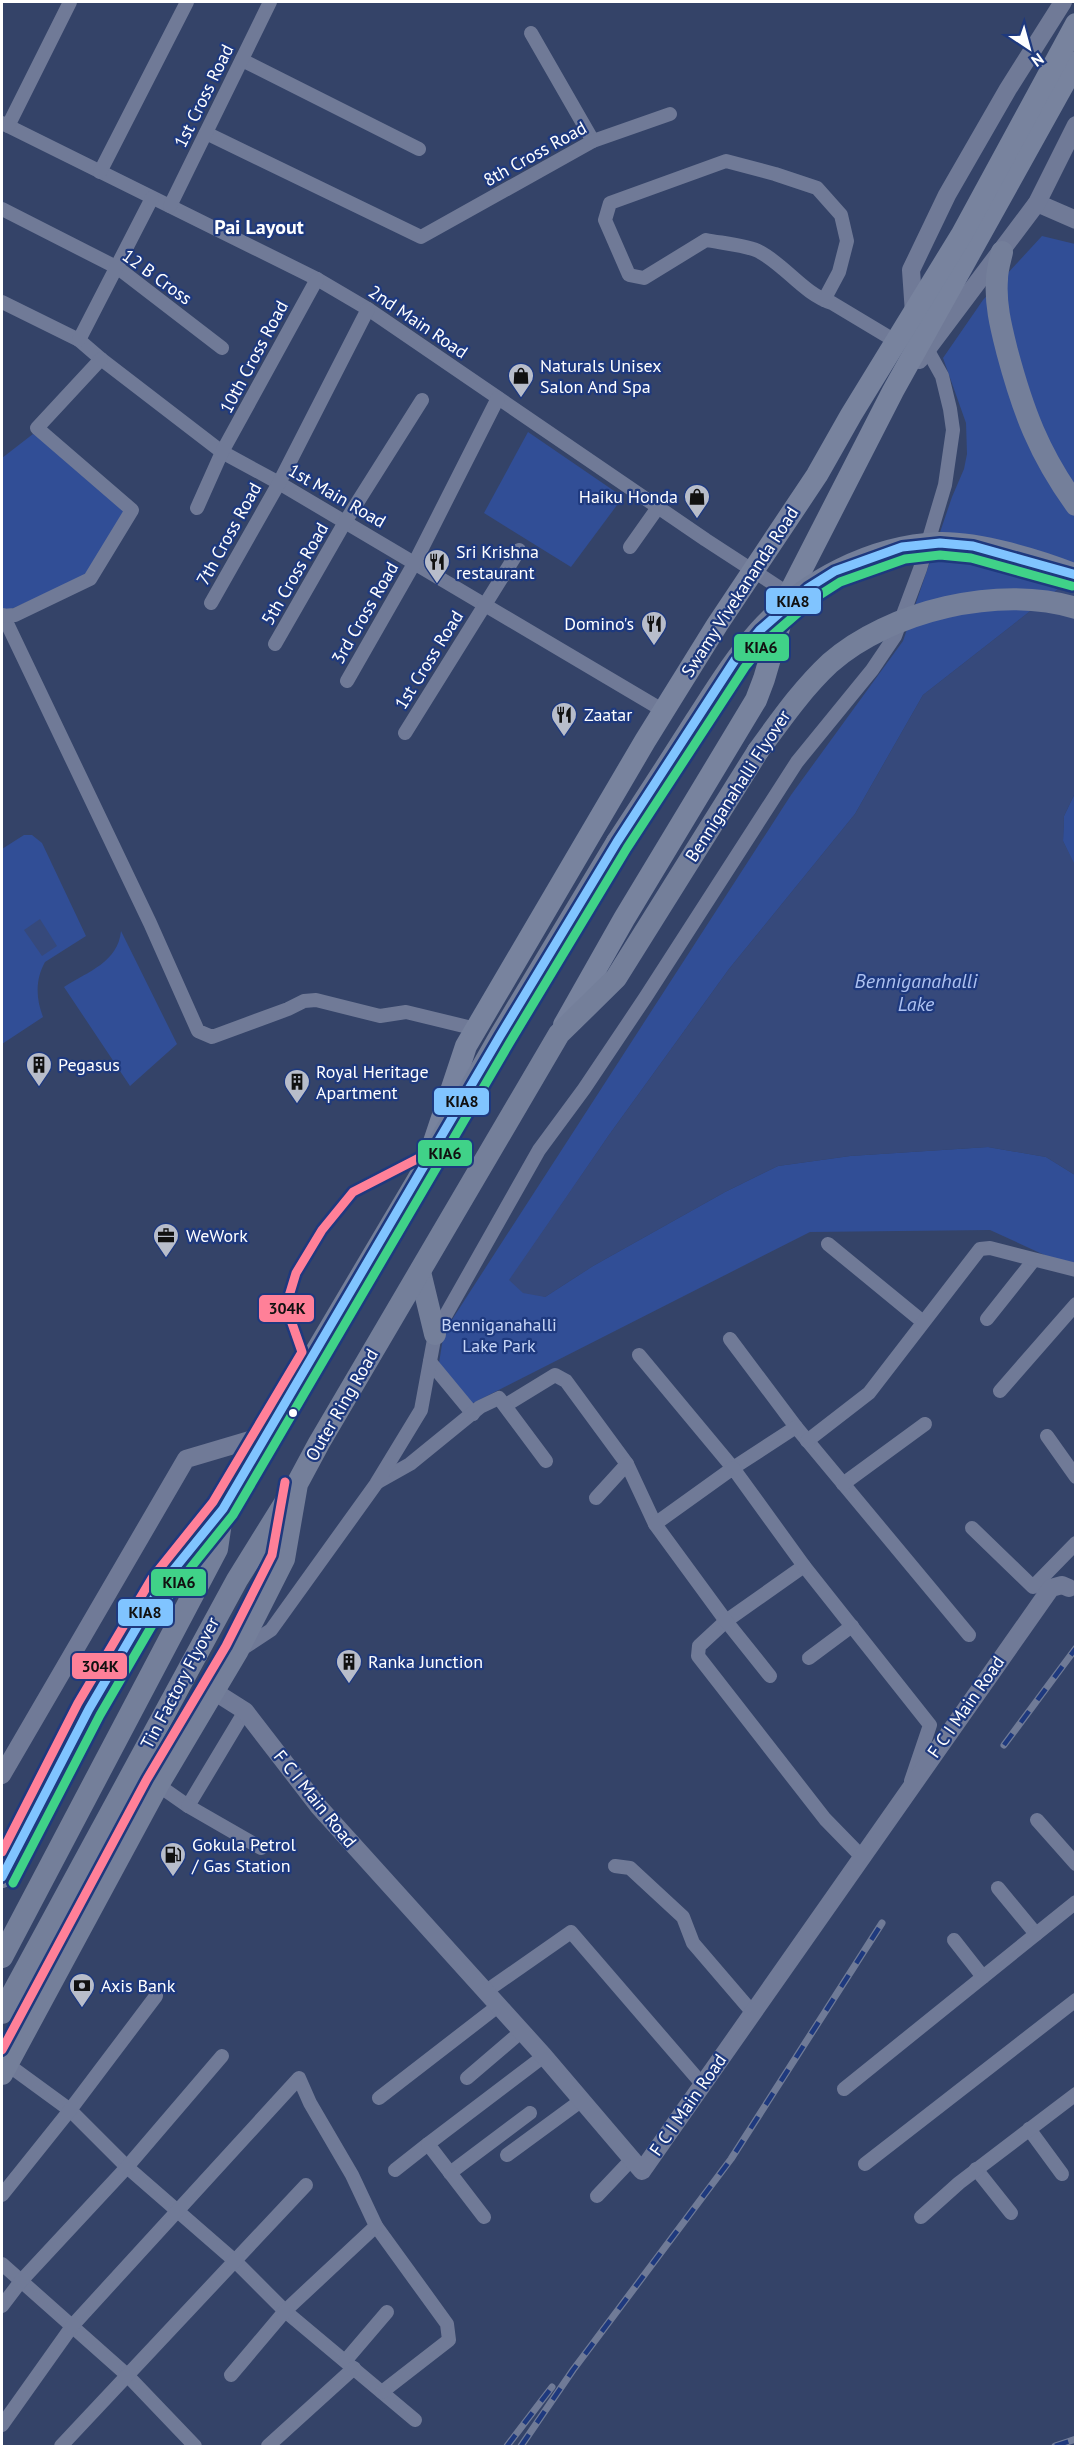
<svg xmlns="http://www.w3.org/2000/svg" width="1077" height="2448" viewBox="0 0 1077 2448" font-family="'PT Sans',sans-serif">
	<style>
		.green { fill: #314e96 }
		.water { fill: #36497b }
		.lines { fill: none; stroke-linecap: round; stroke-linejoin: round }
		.minor { stroke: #707a97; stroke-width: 14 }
		.tertiary { stroke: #707a97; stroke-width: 18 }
		.primary { stroke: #78839e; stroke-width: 22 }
		.trunk { stroke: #747f9a; stroke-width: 22 }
		.rail-casing { stroke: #707b97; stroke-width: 7 }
		.rail { stroke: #1e397e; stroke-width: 4.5; stroke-dasharray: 14; stroke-linecap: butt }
		.trunk-bridge { stroke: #747f9a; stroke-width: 22 }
		.bus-1-casing { stroke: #1e397e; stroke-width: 14 }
		.bus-2-casing { stroke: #1e397e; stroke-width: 14 }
		.bus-3-casing { stroke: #1e397e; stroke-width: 14 }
		.bus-1 { stroke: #80c4ff; stroke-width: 9 }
		.bus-2 { stroke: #40d288; stroke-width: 9 }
		.bus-3 { stroke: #ff8098; stroke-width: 9 }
		.bus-dot { fill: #fff; stroke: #1e397e; stroke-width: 2 }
		.labels { text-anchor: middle; stroke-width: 4.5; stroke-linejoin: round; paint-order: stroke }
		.street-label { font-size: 18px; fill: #fff; stroke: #1e397e }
		.poi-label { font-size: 18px; fill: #fff; stroke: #1e397e; text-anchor: start }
		.park-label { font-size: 18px; fill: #c5d4f6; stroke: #1e397e }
		.neighbourhood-label { font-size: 20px; font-weight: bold; fill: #fff; stroke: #1e397e }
		.water-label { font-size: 20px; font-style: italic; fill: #adc1f0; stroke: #1e397e }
		.line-badge { stroke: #1e397e; stroke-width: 2 }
		.pale-badge-label { font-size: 16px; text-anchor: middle; font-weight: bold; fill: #111 }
	</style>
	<rect width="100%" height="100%" fill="#344368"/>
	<g class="green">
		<path d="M1042 236 1075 244V576L923 695 855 814 729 969 609 1135 510 1280 545 1297 593 1266 725 1192 778 1166 850 1156 988 1147 1046 1157 1075 1175V1269L990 1230 810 1232 471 1404 439 1363 444 1332 791 795 903 641 952 497 964 469 967 454 966 423 943 358 983 300Z"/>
		<path d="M528 432 623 497 571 567 484 513Z"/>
		<path d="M33 434 43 439 126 513 87 576 2 613V458Z"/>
		<path d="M1075 793V867L1063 841 1064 816Z"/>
		<path d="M24 835H32L42 843 86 936 45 962C35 980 36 999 43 1017L2 1044V849Z"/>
		<path d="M121 931 177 1044 130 1086 64 987C89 971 118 962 121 931Z"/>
	</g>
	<g class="water">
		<path d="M1075 576V793L1064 816 1063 841 1076 867 1075 1175 1046 1157 988 1147 850 1156 778 1166 725 1192 593 1266 545 1297 523 1293 509 1280 609 1135 729 969 855 814 923 695Z"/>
		<path d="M40 919 57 946 42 956 24 930Z"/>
	</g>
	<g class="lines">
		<g class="minor">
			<path d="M531 33 593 141"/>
			<path d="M242 60 419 149"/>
			<path d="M2 123 317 279 368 309 706 540 789 594"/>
			<path d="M8 126 70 2"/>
			<path d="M206 133 421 237 593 141 670 114"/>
			<path d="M100 172 187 2"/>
			<path d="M170 206 270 2"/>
			<path d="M2 209 118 268 222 348"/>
			<path d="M824 300 839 272 847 241 841 215 817 188 775 174 726 161 610 203 605 220 629 275 644 278 706 240C720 243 748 245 760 252 786 266 804 294 832 303L897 342"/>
			<path d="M2 302 79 340 101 359 222 452 279 483 664 711"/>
			<path d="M79 340 152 198"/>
			<path d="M197 508 222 452 317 279"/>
			<path d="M630 547 659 506"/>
			<path d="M211 603 279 483 368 309"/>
			<path d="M3 615 150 923 198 1031 212 1037 288 1009 304 1001 316 1000 380 1016 406 1012 476 1029"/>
			<path d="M2 616 15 615 90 579 132 510 37 428 101 359"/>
			<path d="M275 644 345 522 422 400"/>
			<path d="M347 681 415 562 498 398"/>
			<path d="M405 733 519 550"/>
			<path d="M828 1244 923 1322"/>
			<path d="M987 1319 1033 1261"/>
			<path d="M730 1339 796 1427"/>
			<path d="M639 1355 733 1468 796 1427 969 1635"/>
			<path d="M430 1362 473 1414"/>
			<path d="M1000 1391 1076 1304"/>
			<path d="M506 1405 555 1375 566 1381 627 1464 655 1524"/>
			<path d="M1047 1436 1076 1477"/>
			<path d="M807 1441 869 1393 980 1249 990 1248 1076 1270"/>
			<path d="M378 1482 410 1464 480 1407 499 1398 546 1461"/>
			<path d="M843 1484 925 1424"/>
			<path d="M596 1498 627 1464"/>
			<path d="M972 1528 1033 1587 1076 1543"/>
			<path d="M804 1566 726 1621 699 1646 698 1656 825 1819 863 1858"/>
			<path d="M242 1649 271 1630 376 1484 421 1410 435 1334 539 1150 584 1089 645 998 797 762 872 670 895 636 920 569 945 485 953 430 950 409 942 376 927 349"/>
			<path d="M809 1658 852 1626"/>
			<path d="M770 1676 726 1621 655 1524 733 1468 804 1566 930 1725 911 1781"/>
			<path d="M158 1785 188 1806 245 1711"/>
			<path d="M188 1806 261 1848"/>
			<path d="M1037 1820 1076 1864"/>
			<path d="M615 1866 630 1868 683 1917 693 1943 753 2013"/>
			<path d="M998 1888 1036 1934"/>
			<path d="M954 1940 983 1977"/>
			<path d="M485 1992 571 1932 702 2084"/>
			<path d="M7 2064 70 2110 127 2167 235 2261 285 2311 415 2420"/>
			<path d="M467 2078 522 2031"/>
			<path d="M844 2089 1076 1902"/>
			<path d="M379 2098 498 2006"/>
			<path d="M1029 2129 1062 2174"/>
			<path d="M507 2155 582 2100"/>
			<path d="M865 2164 1076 2000"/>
			<path d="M976 2169 1011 2213"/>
			<path d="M395 2170 428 2144"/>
			<path d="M450 2173 530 2113"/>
			<path d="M2 2195 70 2110 156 1996"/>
			<path d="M597 2196 632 2159"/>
			<path d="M484 2217 428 2144 544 2056"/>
			<path d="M921 2217 959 2183 1076 2094"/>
			<path d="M376 2226 447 2324 449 2340 382 2392"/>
			<path d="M2 2264 127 2375 195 2446"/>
			<path d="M2 2306 21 2281 127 2167 222 2056"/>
			<path d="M346 2360 387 2312"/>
			<path d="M2 2425 73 2325 299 2078 310 2103 352 2175 376 2226 285 2311 231 2375"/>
			<path d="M61 2446 306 2185"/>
			<path d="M268 2446 354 2368"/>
		</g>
		<g class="tertiary">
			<path d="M1037 203 1076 220"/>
			<path d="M914 313 911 270 947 195 1008 89 1063 2"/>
			<path d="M919 360 1037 203 1076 125"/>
			<path d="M215 1692 245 1711 319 1807 544 2056 642 2171 1051 1588 1062 1585 1069 1588"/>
			<path d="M2 1775 186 1459 267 1435"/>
		</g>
		<g class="primary">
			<path d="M564 1025 624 919 756 700 764 679 789 594 893 391 1076 62"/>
			<path d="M434 1142 466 1046 645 741 717 625 817 475 851 415 962 234 1076 24"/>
		</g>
		<g class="trunk">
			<path d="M1002 252C1000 261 997 270 997 279 995 304 1001 327 1007 351 1023 411 1039 454 1076 505"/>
			<path d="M420 1272 435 1334"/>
			<path d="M2 1877 89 1709 162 1584 223 1509 424 1169 500 1036 617 842"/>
			<path d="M2 1957 217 1549 223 1509"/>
			<path d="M2 2013 237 1580 291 1493"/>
			<path d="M2 2074 158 1785 237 1652 284 1559 297 1484 319 1443 559 1034 616 978 758 751"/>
		</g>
		<defs>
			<g id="rail">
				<path d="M1004 1745 1076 1648"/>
				<path d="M507 2446 552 2387"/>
				<path d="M521 2446 573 2370 731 2159 882 1923"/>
				<path d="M1055 2446 1076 2439"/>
			</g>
		</defs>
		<use href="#rail" class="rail-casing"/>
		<use href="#rail" class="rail"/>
		<g class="trunk-bridge">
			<path d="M758 751C780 721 802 689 830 663 889 611 1000 584 1076 608"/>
			<path d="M617 842C644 801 670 761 696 720 716 689 735 658 759 631 804 581 871 546 939 543 978 542 1039 560 1076 575"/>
		</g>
		<defs>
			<path id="bus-1" d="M2 1877 89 1709 162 1584 223 1509 500 1036 617 842 735 660 760 630 808 588 835 571 902 547 940 543 973 546 1076 575"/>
			<path id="bus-2" d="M13 1883 100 1715 172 1591 233 1515 510 1042 627 848 745 667 769 638 815 598 840 582 905 559 940 555 971 558 1072 586"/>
			<g id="bus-3">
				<path d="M2 1852 78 1703 152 1578 213 1502 302 1352 286 1306 296 1273 322 1230 353 1192 419 1158"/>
				<path d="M2 2050 147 1779 226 1646 272 1555 285 1482"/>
			</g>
		</defs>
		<use href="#bus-1" class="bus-1-casing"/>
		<use href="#bus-2" class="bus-2-casing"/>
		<use href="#bus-3" class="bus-3-casing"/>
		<use href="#bus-1" class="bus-1"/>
		<use href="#bus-2" class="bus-2"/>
		<use href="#bus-3" class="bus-3"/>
	</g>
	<defs>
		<symbol id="shop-pin" viewBox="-11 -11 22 30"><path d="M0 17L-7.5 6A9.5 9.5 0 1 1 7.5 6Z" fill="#b8bdca" stroke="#1e397e"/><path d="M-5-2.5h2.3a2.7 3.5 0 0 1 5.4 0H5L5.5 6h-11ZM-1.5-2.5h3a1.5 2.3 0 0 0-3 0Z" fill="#111"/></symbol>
		<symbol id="restaurant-pin" viewBox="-11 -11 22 30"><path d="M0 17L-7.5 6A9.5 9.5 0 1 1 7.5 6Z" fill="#b8bdca" stroke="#1e397e"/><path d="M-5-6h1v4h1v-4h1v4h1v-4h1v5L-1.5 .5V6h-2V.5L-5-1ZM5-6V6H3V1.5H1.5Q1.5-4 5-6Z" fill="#111"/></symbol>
		<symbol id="building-pin" viewBox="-11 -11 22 30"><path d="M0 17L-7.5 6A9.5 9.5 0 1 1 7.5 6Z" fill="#b8bdca" stroke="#1e397e"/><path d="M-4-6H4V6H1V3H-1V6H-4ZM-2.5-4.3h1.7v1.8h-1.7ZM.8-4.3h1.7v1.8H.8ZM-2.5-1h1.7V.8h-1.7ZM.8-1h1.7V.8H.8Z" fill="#111"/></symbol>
		<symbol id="office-pin" viewBox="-11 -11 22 30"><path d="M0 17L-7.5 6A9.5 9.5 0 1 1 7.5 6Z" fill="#b8bdca" stroke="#1e397e"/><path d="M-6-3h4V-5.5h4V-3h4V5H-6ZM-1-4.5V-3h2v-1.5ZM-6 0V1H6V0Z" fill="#111"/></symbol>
		<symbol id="fuel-pin" viewBox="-11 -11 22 30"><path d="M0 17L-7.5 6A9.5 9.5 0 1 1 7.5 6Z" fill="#b8bdca" stroke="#1e397e"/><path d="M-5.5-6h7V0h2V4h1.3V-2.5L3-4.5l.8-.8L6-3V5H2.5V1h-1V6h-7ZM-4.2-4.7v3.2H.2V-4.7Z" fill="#111"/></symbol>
		<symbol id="bank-pin" viewBox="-11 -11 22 30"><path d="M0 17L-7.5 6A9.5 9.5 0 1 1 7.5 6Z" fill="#b8bdca" stroke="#1e397e"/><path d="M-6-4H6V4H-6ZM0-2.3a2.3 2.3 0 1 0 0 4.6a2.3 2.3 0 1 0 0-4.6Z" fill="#111"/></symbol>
	</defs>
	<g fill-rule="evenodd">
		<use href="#shop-pin" x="506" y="361" width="30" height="40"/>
		<use href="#shop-pin" x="682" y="482" width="30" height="40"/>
		<use href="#restaurant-pin" x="422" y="547" width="30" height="40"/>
		<use href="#restaurant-pin" x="639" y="609" width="30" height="40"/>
		<use href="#restaurant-pin" x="549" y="700" width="30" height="40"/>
		<use href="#building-pin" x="24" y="1050" width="30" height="40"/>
		<use href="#building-pin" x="282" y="1067" width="30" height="40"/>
		<use href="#office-pin" x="151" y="1221" width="30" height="40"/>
		<use href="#building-pin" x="334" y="1647" width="30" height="40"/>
		<use href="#fuel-pin" x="158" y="1840" width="30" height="40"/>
		<use href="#bank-pin" x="67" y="1971" width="30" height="40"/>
	</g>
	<circle class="bus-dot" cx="293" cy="1413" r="5"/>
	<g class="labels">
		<g class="street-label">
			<text transform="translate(204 96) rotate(-64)" y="6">1st Cross Road</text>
			<text transform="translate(535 154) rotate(-29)" y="6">8th Cross Road</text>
			<text transform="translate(157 277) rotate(36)" y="6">12 B Cross</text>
			<text transform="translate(418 322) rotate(34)" y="6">2nd Main Road</text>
			<text transform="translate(254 357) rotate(-62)" y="6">10th Cross Road</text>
			<text transform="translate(337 496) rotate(30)" y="6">1st Main Road</text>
			<text transform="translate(229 534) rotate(-61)" y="6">7th Cross Road</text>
			<text transform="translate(295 574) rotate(-60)" y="6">5th Cross Road</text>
			<text transform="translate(740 592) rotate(-57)" y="6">Swamy Vivekananda Road</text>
			<text transform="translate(365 613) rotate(-60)" y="6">3rd Cross Road</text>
			<text transform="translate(429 660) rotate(-58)" y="6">1st Cross Road</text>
			<text transform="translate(738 786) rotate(-57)" y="6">Benniganahalli Flyover</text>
			<text transform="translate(342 1405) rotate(-60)" y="6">Outer Ring Road</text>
			<text transform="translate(180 1683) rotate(-62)" y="6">Tin Factory Flyover</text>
			<text transform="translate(966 1707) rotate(-55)" y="6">F C I Main Road</text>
			<text transform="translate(315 1799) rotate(51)" y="6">F C I Main Road</text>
			<text transform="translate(688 2105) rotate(-55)" y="6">F C I Main Road</text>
		</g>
		<g class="poi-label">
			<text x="540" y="372">Naturals Unisex<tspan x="540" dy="21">Salon And Spa</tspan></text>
			<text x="678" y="503" text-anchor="end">Haiku Honda</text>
			<text x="456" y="558">Sri Krishna<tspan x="456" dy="21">restaurant</tspan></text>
			<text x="634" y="630" text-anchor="end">Domino's</text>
			<text x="584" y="721">Zaatar</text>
			<text x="58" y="1071">Pegasus</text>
			<text x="316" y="1078">Royal Heritage<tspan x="316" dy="21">Apartment</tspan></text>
			<text x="186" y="1242">WeWork</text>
			<text x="368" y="1668">Ranka Junction</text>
			<text x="192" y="1851">Gokula Petrol<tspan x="192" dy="21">/ Gas Station</tspan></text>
			<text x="101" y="1992">Axis Bank</text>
		</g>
		<g class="park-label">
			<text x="499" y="1331">Benniganahalli<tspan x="499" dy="21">Lake Park</tspan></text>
		</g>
		<g class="neighbourhood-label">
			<text x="259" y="234">Pai Layout</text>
		</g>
		<g class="water-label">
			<text x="916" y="988">Benniganahalli<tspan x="916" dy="23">Lake</tspan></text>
		</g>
	</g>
	<g class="line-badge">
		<rect x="765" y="587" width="57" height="28" rx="6" fill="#80c4ff"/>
		<rect x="733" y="633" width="57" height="29" rx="6" fill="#40d288"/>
		<rect x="433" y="1087" width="57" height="29" rx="6" fill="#80c4ff"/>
		<rect x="417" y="1139" width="56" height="28" rx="6" fill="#40d288"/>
		<rect x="258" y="1294" width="57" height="29" rx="6" fill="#ff8098"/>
		<rect x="150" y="1568" width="57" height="29" rx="6" fill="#40d288"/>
		<rect x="117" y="1598" width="57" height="29" rx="6" fill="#80c4ff"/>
		<rect x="71" y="1652" width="57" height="28" rx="6" fill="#ff8098"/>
	</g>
	<g class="pale-badge-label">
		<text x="793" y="607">KIA8</text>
		<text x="761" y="653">KIA6</text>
		<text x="462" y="1107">KIA8</text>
		<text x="445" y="1159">KIA6</text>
		<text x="287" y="1314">304K</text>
		<text x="179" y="1588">KIA6</text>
		<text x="145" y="1618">KIA8</text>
		<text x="100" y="1672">304K</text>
	</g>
	<rect width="1077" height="2448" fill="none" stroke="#ffffff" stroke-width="6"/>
	<g transform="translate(1029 48) rotate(144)" stroke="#1e397e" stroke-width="4.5" paint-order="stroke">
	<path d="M0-4.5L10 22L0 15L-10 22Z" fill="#ffffff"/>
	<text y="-9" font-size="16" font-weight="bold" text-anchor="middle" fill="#ffffff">N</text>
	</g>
</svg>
